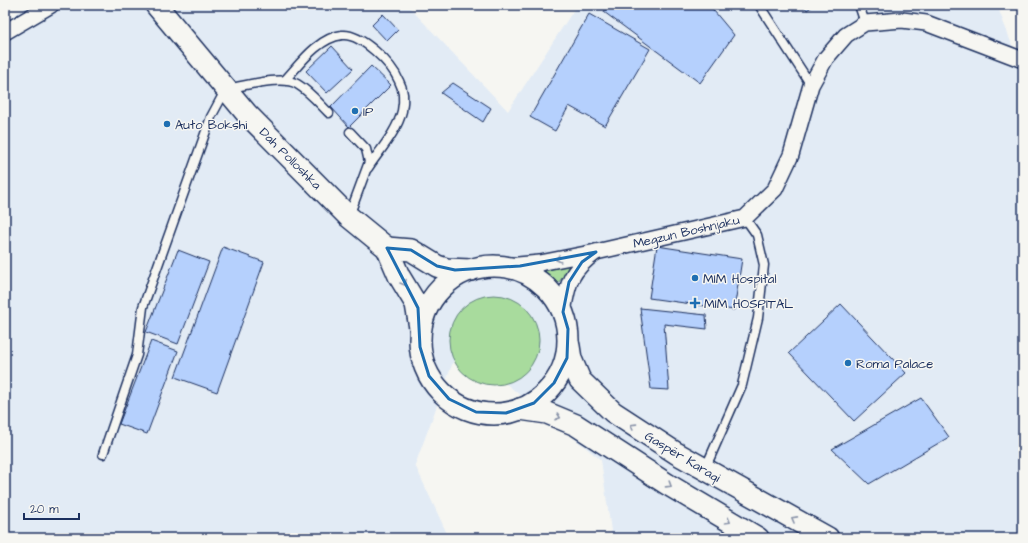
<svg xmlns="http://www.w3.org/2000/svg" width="1028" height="543" viewBox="0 0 1028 543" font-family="'Architects Daughter',sans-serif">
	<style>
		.built { fill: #e2ebf5 }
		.green { fill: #a8db9d; stroke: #62857e }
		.building { fill: #b5d0fd; stroke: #1b2f5e }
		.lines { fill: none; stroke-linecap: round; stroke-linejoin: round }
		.lane-casing { stroke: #1b2f5e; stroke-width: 11 }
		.street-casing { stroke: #1b2f5e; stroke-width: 18 }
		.secondary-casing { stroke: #1b2f5e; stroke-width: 24 }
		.lane { stroke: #f6f6f2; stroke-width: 8 }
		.street { stroke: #f6f6f2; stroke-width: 15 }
		.secondary { stroke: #f6f6f2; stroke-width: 21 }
		.oneway { stroke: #8892a8 }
		.marked { fill: none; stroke: #1f6fb2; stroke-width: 3; stroke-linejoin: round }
		.poi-dot { fill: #1f6fb2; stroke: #f6f6f2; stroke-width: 1.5 }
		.labels { text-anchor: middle; stroke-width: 3; stroke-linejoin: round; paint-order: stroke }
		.poi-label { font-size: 13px; fill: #1b2f5e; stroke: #f6f6f2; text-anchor: start }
		.street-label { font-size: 13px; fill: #1b2f5e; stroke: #f6f6f2 }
	</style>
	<rect width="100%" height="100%" fill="#f6f6f2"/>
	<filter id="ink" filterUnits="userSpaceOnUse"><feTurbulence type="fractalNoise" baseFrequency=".025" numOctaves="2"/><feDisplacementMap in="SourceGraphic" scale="8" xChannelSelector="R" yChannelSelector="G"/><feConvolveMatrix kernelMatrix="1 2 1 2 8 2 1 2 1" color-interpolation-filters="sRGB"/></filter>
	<g filter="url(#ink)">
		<path class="built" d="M30 5H407L508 111 577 5H997L1015 53 1023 54V538H612L601 460 459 346 415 465 449 538H5V21Z"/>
		<g class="green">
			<path d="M568 264 570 265V269L557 284 544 273 545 271Z"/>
			<circle cx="494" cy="340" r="45"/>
		</g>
		<g class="building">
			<path d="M608 5H709L734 35 700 83 604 12Z"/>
			<path d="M803 5H814L807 10Z"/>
			<path d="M383 14 398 30 387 41 372 25Z"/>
			<path d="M589 14 650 49 605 126 569 106 555 131 530 117Z"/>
			<path d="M332 46 353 69 327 93 306 71Z"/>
			<path d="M371 66 391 85 349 127 331 107Z"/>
			<path d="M453 83 491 108 483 122 441 93Z"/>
			<path d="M657 246 742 259 734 310 649 298Z"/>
			<path d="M223 247 264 262 217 392 175 377Z"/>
			<path d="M178 250 209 262 178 344 146 332Z"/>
			<path d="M841 304 906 373 854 421 789 353Z"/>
			<path d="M640 308 706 315 707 329 664 324 669 390 651 389Z"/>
			<path d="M151 341 178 351 147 434 119 424Z"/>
			<path d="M921 398 949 437 869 484 832 449Z"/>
		</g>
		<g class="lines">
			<defs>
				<g id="lane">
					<path d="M759 5 811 85"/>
					<path d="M859 5 865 23"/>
					<path d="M285 80C300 64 318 38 342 35 361 33 392 64 399 81 404 90 404 101 402 111 397 132 379 151 368 168"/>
					<path d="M349 216 369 162 366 149 350 132"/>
					<path d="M103 454 137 355 143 307 211 117 226 89C244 86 282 75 297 84 309 91 319 103 329 113"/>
					<path d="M705 469 742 385 758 318 764 265 757 235 745 218"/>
				</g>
				<g id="street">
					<path d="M5 32 51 5"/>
					<path d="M507 266 540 263 596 252 745 218 775 189 791 155 811 85 826 58 846 35 865 23 902 20 926 23 1023 60"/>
					<path d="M563 312C568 282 570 271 596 252"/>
				</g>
				<g id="secondary">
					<path d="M156 5 247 114 349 217 387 248 399 276 416 304 420 328"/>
					<path d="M387 248 411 250 437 266 446 269 471 270"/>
					<circle cx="494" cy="340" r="74"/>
					<path d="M569 346 571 359 580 380 613 412 676 453 828 538"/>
					<path d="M520 409 547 413 576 425 667 484 758 538"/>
				</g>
			</defs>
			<use href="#lane" class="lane-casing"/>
			<use href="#street" class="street-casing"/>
			<use href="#secondary" class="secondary-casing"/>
			<use href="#lane" class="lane"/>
			<use href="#street" class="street"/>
			<use href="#secondary" class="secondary"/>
		</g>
		<defs><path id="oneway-chevron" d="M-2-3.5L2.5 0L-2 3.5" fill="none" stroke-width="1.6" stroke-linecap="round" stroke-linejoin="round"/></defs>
		<g class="oneway">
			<use href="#oneway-chevron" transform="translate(558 259) rotate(166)"/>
			<use href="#oneway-chevron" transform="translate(404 283) rotate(59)"/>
			<use href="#oneway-chevron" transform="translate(558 417) rotate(19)"/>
			<use href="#oneway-chevron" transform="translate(633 426) rotate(-148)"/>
			<use href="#oneway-chevron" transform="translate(669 485) rotate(32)"/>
			<use href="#oneway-chevron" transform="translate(794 519) rotate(-151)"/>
			<use href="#oneway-chevron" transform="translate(728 521) rotate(30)"/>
		</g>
	</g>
	<path class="marked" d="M387 248 411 250 437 266 455 270 520 266 596 252 582 262 569 282 563 312 568 329 567 358 554 383 534 403 506 413 476 412 449 399 429 376 420 347 418 308Z"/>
	<g class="poi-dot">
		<circle cx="355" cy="111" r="4"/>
		<circle cx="167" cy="124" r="4"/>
		<circle cx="695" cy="278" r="4"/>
		<path d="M693 297h4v4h4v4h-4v4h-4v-4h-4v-4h4z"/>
		<circle cx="848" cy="363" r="4"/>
	</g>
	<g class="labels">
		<g class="poi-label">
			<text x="363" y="116">IP</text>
			<text x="175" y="129">Auto Bokshi</text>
			<text x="703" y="283">MIM Hospital</text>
			<text x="704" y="308">MIM HOSPITAL</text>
			<text x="856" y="368">Roma Palace</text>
		</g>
		<g class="street-label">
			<text transform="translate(291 158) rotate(45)" y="5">Dah Polloshka</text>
			<text transform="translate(686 231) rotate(-13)" y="5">Megzun Boshnjaku</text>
			<text transform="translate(683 456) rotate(31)" y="5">Gaspër Karaqi</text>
		</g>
	</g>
	<rect width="1028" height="543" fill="none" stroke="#f6f6f2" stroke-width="20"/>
	<rect x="10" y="10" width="1008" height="523" fill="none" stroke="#1b2f5e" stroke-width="1.5" filter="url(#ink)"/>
	<path d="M24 513v6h55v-6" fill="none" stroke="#1b2f5e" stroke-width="2"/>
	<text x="30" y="513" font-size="12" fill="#1b2f5e" stroke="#f6f6f2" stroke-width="3" paint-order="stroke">20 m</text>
</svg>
